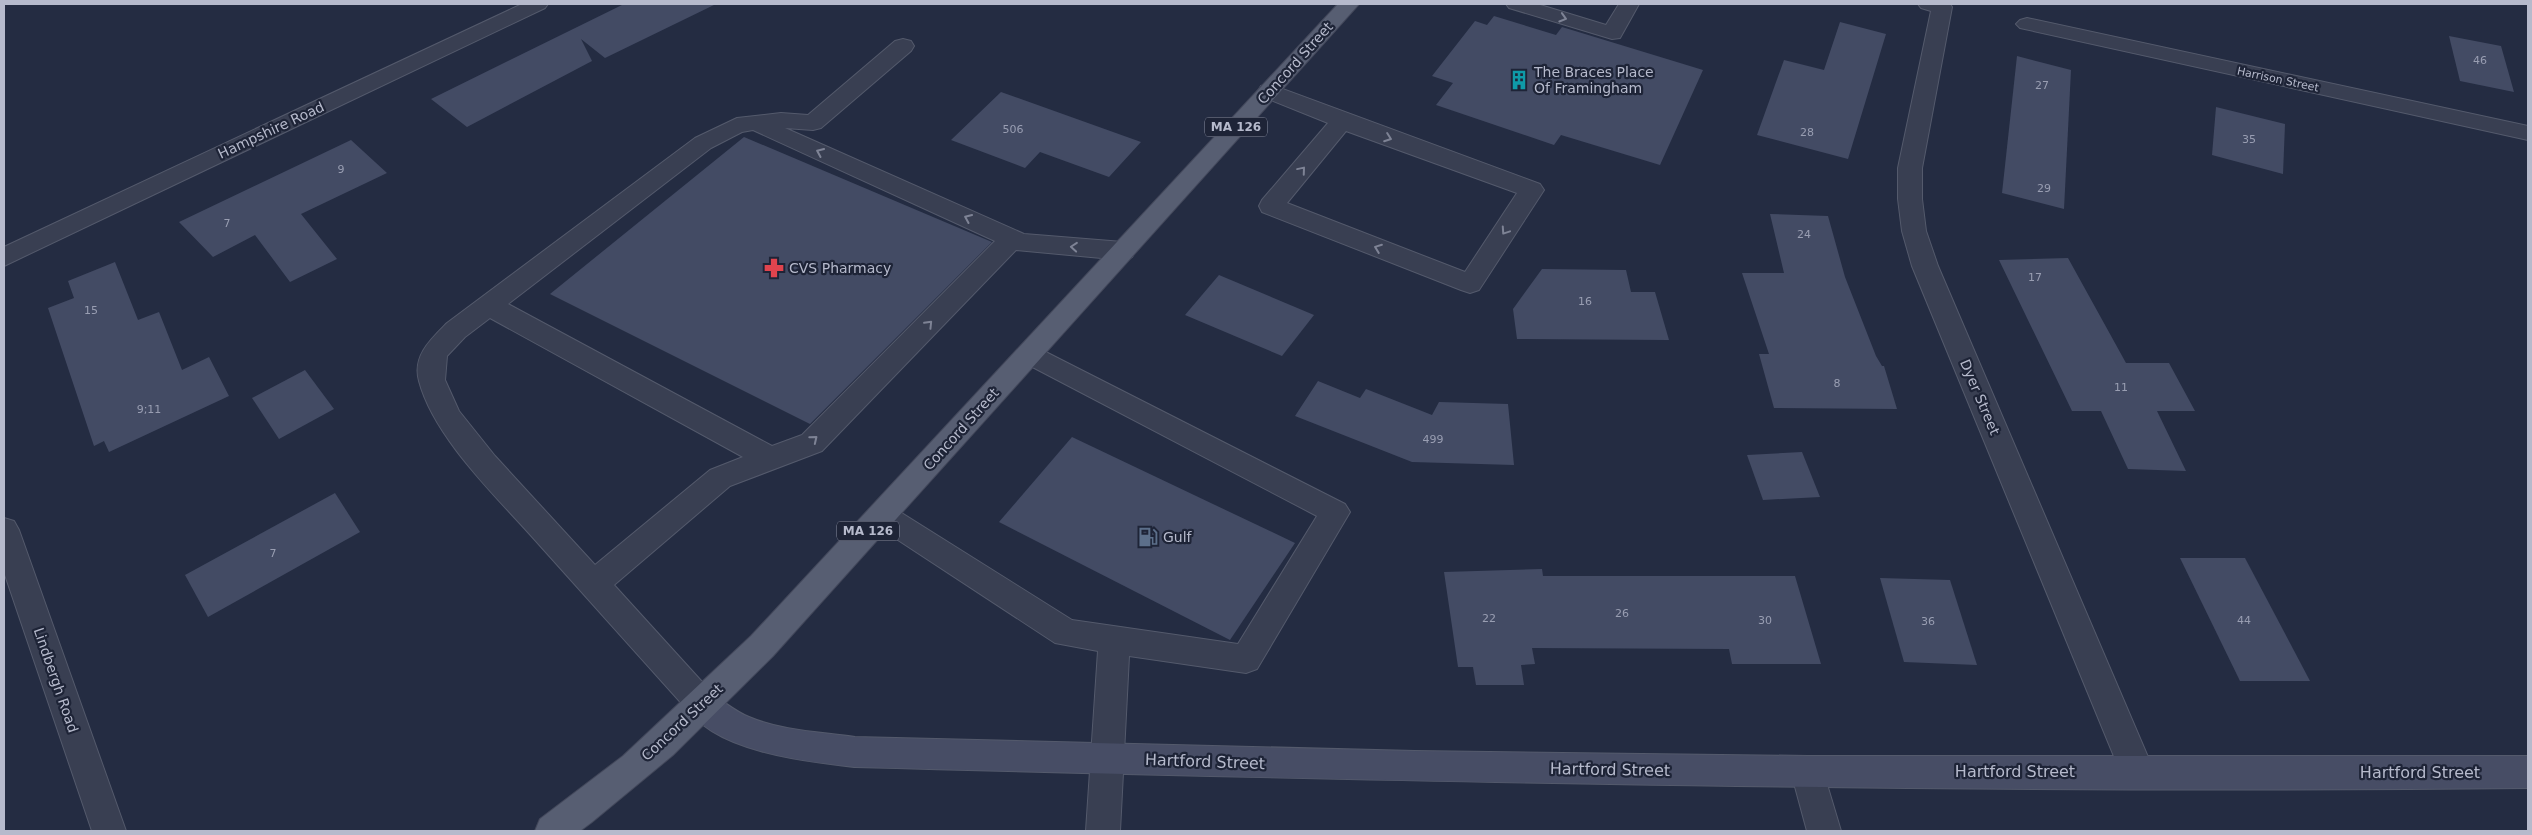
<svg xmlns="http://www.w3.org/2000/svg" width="2532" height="835" viewBox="0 0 2532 835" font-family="'DejaVu Sans',sans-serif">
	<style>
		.building { fill: #434b64 }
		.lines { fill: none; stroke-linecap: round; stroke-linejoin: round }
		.service-casing { stroke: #545a6c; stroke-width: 2 }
		.minor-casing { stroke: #545a6c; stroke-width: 2 }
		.secondary-casing { stroke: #545a6c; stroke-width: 2 }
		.primary-casing { stroke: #43485b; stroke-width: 2 }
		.service { fill: #393f52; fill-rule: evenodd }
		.minor { fill: #393f52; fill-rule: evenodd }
		.secondary { fill: #474d65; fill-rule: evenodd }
		.primary { fill: #575e72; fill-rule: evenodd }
		.oneway { stroke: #7e8395 }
		.labels { text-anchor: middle; stroke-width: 4.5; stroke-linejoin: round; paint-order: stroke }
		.number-label { font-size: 11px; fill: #999eb2 }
		.far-street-label { font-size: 11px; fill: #b6bacc; stroke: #1e2437 }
		.shield { fill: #1e2437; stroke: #888d9f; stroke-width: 1 }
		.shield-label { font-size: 12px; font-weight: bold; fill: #b6bacc }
		.street-label { font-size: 14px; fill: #b6bacc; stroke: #1e2437 }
		.poi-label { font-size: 14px; fill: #b6bacc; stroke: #1e2437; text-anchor: start }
		.near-street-label { font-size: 16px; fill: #b6bacc; stroke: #1e2437 }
	</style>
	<rect width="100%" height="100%" fill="#242c42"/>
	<g class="building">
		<path d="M624 4H716L605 58 581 39 592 61 467 127 431 99Z"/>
		<path d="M1494 16 1556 35 1562 27 1703 70 1660 165 1561 135 1554 145 1436 105 1453 83 1432 76 1475 21 1487 25Z"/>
		<path d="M1840 22 1886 34 1848 159 1757 135 1784 60 1824 70Z"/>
		<path d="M2449 36 2501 46 2514 92 2460 81Z"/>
		<path d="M2017 56 2071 70 2064 209 2002 193Z"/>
		<path d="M1001 92 1141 142 1109 177 1040 152 1025 168 951 140Z"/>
		<path d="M2216 107 2285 124 2283 174 2212 155Z"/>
		<path d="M744 137 992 242 810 424 550 294Z"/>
		<path d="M351 140 387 173 301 214 337 259 290 282 255 235 213 257 179 222Z"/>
		<path d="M1770 214 1828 216 1845 277 1876 356 1882 366H1884L1897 409 1774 408 1759 354H1769L1742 273H1784Z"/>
		<path d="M2068 258 2126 363H2169L2195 411H2157L2186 471 2128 469 2101 411H2072L1999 260Z"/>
		<path d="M115 262 138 320 159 312 182 370 209 357 229 396 109 452 104 441 94 446 48 308 74 298 68 281Z"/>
		<path d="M1542 269 1626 270 1631 292H1655L1669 340 1517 339 1513 309Z"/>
		<path d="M1219 275 1314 315 1282 356 1185 315Z"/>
		<path d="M305 370 334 409 279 439 252 398Z"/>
		<path d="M1318 381 1360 398 1366 389 1432 415 1439 402 1508 404 1514 465 1412 462 1295 416Z"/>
		<path d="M1072 437 1295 543 1230 640 999 522Z"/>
		<path d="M1802 452 1820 497 1763 500 1747 455Z"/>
		<path d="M335 493 360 532 208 617 185 575Z"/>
		<path d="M2180 558H2245L2310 681H2240Z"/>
		<path d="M1542 569 1543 576H1795L1821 664H1732L1729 649 1532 648 1535 664 1521 665 1524 685H1476L1473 667H1458L1444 572Z"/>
		<path d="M1880 578 1950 580 1977 665 1904 662Z"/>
	</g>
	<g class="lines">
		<defs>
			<g id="service">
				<path d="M1506 4H1537L1606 25 1619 4H1639L1620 38 1612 39 1509 8Z"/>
				<path d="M903 39 911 41 914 46 911 51 821 128 813 130 785 128 1024 234 1123 242 1132 245 1135 251 1132 257 1123 260 1016 250 822 451 730 486 614 585 714 695 719 705 714 715 703 720 692 715C639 656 587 598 535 540 497 497 434 438 419 381 412 356 431 339 447 323L695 138 737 118 781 113 808 115 895 41ZM753 130 995 241 802 435 772 446 508 304 711 148 742 132ZM490 318 743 457 710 470 595 565 495 456 459 411 445 380 447 356 465 337Z"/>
				<path d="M1269 84 1540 184 1544 190 1479 290 1470 293 1461 290 1262 212 1259 206 1262 200 1328 123 1261 96 1258 91 1261 86ZM1346 131 1517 193 1465 272 1287 203Z"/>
				<path d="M1030 344 1345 504 1350 512 1257 669 1246 673 1129 656 1120 831H1086L1098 651 1055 643 872 523 867 515 872 507 882 503 892 507 1072 620 1238 644 1317 516 1021 361 1017 354 1021 347Z"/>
			</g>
			<g id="minor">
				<path d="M522 4H548L545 8 4 266V247Z"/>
				<path d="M1918 4H1950L1952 7 1922 168V199L1926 231 1938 266 2154 771 2149 782 2137 787 2125 782 2120 771 1912 266 1902 231 1898 199V168L1931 11 1921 8Z"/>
				<path d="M2027 18 2528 126V140L2020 28 2016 24 2020 20Z"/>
				<path d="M4 518 14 521 19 530 126 831H92L4 572Z"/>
				<path d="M1808 756 1820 761 1841 831H1807L1791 772 1796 761Z"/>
			</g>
			<path id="secondary" d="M703 690C720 697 733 711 749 717 782 731 820 732 855 737L1415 751 1808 756H2528V788C1970 794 1413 782 855 767 810 762 708 751 687 705L692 695Z"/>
			<path id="primary" d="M1338 4H1359L773 656 673 755 592 822 580 831H535L540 819 623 756 751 636Z"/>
		</defs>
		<use href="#service" class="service-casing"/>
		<use href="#minor" class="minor-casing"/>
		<use href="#secondary" class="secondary-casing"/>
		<use href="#primary" class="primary-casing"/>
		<use href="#service" class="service"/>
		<use href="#minor" class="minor"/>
		<use href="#secondary" class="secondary"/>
		<use href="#primary" class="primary"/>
	</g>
	<defs><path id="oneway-chevron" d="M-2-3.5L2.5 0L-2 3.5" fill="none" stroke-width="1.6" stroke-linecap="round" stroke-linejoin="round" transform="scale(1.25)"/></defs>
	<g class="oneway">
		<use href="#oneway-chevron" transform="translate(1563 18) rotate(17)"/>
		<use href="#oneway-chevron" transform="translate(1388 138) rotate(20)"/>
		<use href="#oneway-chevron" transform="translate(820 152) rotate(-156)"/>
		<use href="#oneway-chevron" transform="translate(1302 170) rotate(-50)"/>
		<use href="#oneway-chevron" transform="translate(968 218) rotate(-156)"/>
		<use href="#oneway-chevron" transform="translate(1505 231) rotate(124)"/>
		<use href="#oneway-chevron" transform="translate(1074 247) rotate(-175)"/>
		<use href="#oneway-chevron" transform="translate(1378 248) rotate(-159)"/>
		<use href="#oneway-chevron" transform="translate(929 324) rotate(-46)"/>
		<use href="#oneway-chevron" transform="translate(814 439) rotate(-39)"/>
	</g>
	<defs>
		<symbol id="building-bare" viewBox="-9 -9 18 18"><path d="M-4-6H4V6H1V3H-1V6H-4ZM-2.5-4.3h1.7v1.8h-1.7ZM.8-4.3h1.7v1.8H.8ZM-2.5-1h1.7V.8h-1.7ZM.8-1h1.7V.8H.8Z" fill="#0f9aa8" stroke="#1e2437" stroke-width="2.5" paint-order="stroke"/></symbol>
		<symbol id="pharmacy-bare" viewBox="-9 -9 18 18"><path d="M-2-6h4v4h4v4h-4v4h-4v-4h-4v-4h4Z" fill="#e0444e" stroke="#1e2437" stroke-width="2.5" paint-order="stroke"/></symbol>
		<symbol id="fuel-bare" viewBox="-9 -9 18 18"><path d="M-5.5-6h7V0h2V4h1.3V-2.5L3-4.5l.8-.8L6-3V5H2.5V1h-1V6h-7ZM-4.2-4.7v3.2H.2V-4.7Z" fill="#5c6f8a" stroke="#1e2437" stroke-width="2.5" paint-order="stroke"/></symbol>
	</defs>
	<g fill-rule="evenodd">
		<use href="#building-bare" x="1505" y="66" width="28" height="28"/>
		<use href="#pharmacy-bare" x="760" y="254" width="28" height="28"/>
		<use href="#fuel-bare" x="1134" y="523" width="28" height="28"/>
	</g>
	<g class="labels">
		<g class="number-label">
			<text x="2480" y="64">46</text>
			<text x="2042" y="89">27</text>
			<text x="1013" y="133">506</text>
			<text x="1807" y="136">28</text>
			<text x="2249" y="143">35</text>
			<text x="341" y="173">9</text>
			<text x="2044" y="192">29</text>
			<text x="227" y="227">7</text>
			<text x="1804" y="238">24</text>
			<text x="2035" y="281">17</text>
			<text x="1585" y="305">16</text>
			<text x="91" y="314">15</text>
			<text x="1837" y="387">8</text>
			<text x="2121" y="391">11</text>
			<text x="149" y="413">9;11</text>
			<text x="1433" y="443">499</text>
			<text x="273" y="557">7</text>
			<text x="1622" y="617">26</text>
			<text x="1489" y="622">22</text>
			<text x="1765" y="624">30</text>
			<text x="2244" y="624">44</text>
			<text x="1928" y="625">36</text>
		</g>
		<g class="far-street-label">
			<text transform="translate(2278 79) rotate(12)" y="4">Harrison Street</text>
		</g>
		<g class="shield">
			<rect x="1205" y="117.5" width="62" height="19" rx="4"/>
			<rect x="837" y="521.5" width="62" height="19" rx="4"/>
		</g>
		<g class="shield-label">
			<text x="1236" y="131">MA 126</text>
			<text x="868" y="535">MA 126</text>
		</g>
		<g class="street-label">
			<text transform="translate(1295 63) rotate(-48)" y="5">Concord Street</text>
			<text transform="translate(271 130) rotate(-25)" y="5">Hampshire Road</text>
			<text transform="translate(1980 397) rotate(67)" y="5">Dyer Street</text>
			<text transform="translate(961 429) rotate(-48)" y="5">Concord Street</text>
			<text transform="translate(56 680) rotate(71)" y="5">Lindbergh Road</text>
			<text transform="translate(682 722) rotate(-43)" y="5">Concord Street</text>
		</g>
		<g class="poi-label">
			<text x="1534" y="77">The Braces Place<tspan x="1534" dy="16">Of Framingham</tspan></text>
			<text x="789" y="273">CVS Pharmacy</text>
			<text x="1163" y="542">Gulf</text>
		</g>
		<g class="near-street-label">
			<text transform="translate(1205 761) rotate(2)" y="6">Hartford Street</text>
			<text transform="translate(1610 769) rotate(1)" y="6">Hartford Street</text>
			<text x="2015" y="777">Hartford Street</text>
			<text x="2420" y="778">Hartford Street</text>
		</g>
	</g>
	<rect width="2532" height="835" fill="none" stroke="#b6bacc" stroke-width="10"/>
</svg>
